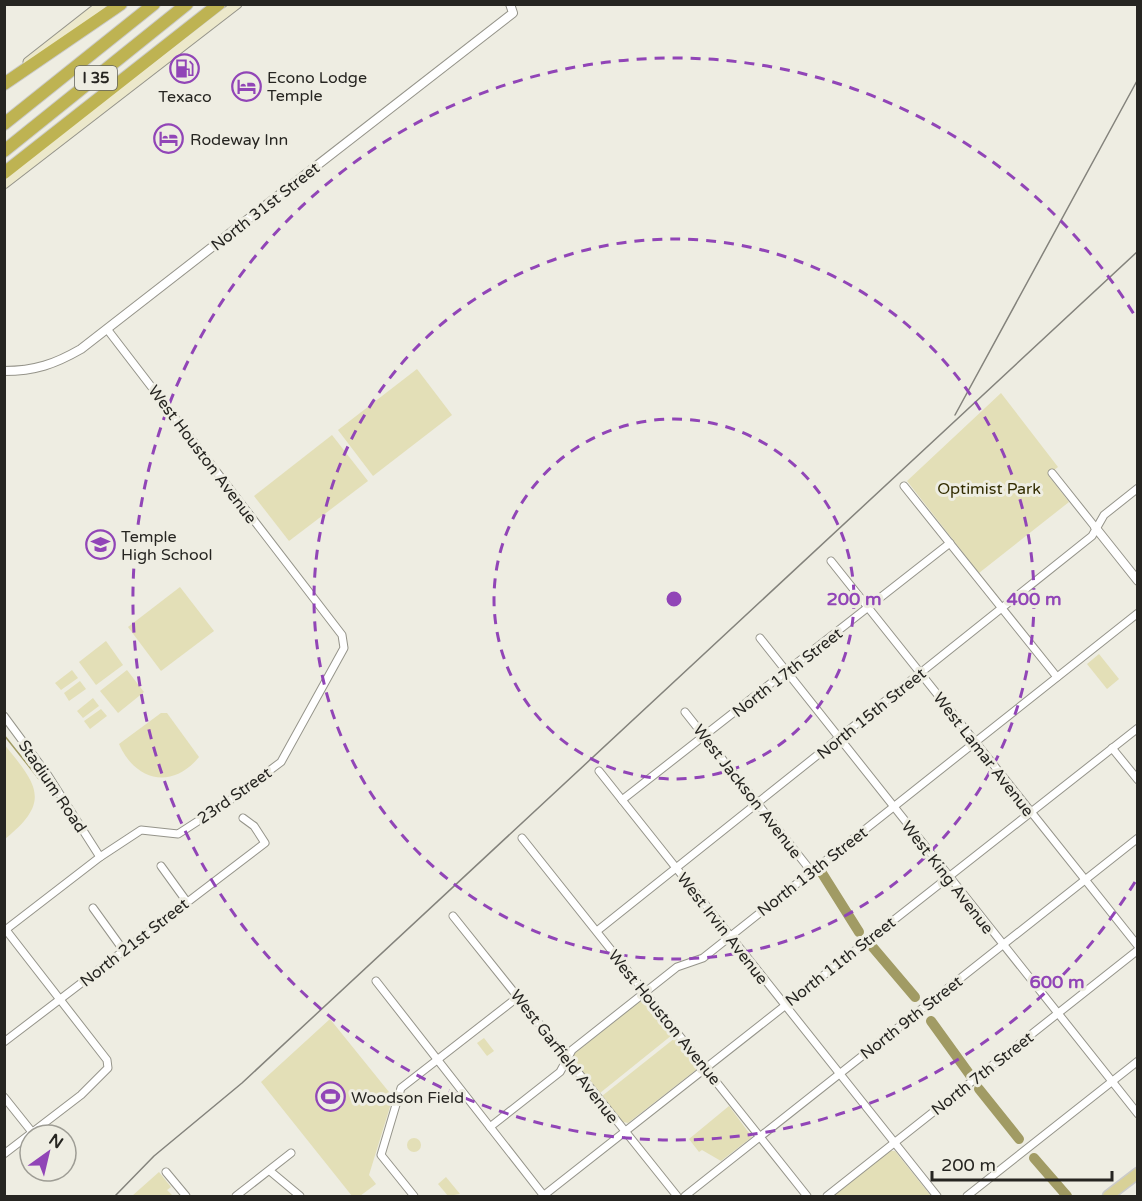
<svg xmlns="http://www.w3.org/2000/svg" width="1142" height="1201" viewBox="0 0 1142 1201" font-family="'Varela Round',sans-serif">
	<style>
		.green { fill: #e3dfb7 }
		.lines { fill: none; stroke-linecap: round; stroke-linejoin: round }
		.stream { stroke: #a19b64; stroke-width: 1.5 }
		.river { stroke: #a19b64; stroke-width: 10 }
		.minor-casing { stroke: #95948a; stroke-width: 9 }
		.tertiary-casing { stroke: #95948a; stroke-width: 10 }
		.secondary-casing { stroke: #95948a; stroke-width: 11 }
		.primary-casing { stroke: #cbcbca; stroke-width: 13 }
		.motorway-casing { stroke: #cbcbca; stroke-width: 14 }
		.minor { stroke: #fff; stroke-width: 7 }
		.tertiary { stroke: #fff; stroke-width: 8 }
		.secondary { stroke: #ece8cb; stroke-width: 9 }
		.primary { stroke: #d8d197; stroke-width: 10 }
		.motorway { stroke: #beb352; stroke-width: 12 }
		.rail { stroke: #84837c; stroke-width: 1.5 }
		.ring { fill: none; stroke: #9145b7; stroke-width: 3; stroke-dasharray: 10 8 }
		.labels { text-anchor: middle; stroke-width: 6; stroke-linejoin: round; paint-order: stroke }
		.shield { fill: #eeede2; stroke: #62615b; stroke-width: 1.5 }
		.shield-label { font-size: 15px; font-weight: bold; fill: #262521 }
		.poi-label { font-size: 16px; fill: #262521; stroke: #eeede2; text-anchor: start }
		.street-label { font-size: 16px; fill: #262521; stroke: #eeede2 }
		.park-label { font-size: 16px; fill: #322c00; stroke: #eeede2 }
		.centre { fill: #9145b7; stroke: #eeede2; stroke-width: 3 }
		.ring-label { font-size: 18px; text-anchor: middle; font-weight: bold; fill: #9145b7; stroke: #eeede2; stroke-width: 6; stroke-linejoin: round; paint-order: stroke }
	</style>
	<rect width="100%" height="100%" fill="#eeede2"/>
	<g class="green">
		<path d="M417 369 452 415 373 476 338 430Z"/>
		<path d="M1001 393 1058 467 1048 475 1069 502 979 573 907 481Z"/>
		<path d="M332 435 368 481 289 541 254 496Z"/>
		<path d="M180 587 214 631 161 671 128 627Z"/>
		<path d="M106 641 123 665 96 685 79 662Z"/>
		<path d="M1099 654 1119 679 1107 689 1087 664Z"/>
		<path d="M72 670 78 678 61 690 55 683Z"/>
		<path d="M127 670 144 692 118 713 100 691Z"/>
		<path d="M80 681 86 689 69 701 64 693Z"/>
		<path d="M93 698 99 706 83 718 77 711Z"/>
		<path d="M101 709 107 716 90 729 84 721Z"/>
		<path d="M161 713H167L199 757C172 790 135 781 119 744Z"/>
		<path d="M4 744C37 785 52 801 5 839Z"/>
		<path d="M644 998 657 1015 658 1021 672 1035 600 1093 573 1059 574 1054Z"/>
		<path d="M330 1019 393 1097 369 1175 376 1184 360 1196H352L261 1082Z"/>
		<path d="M484 1038 494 1051 487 1056 477 1043Z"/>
		<path d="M675 1038 694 1061 696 1070 628 1123 623 1122 602 1096Z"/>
		<path d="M729 1106 752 1137 721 1161 702 1150 699 1152 689 1139Z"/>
		<circle cx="414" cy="1145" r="7"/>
		<path d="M889 1151H895L931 1196H832Z"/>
		<path d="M159 1172 171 1187 167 1190 173 1196H132Z"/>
		<path d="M446 1177 460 1194 448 1196 438 1184Z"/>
	</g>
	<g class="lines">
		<path class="stream" d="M4 735 39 779"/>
		<g class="river">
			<path d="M820 870 859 932"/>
			<path d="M870 944 915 997"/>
			<path d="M931 1021 970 1075"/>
			<path d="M979 1089 1019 1139"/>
			<path d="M1034 1158 1067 1196"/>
		</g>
		<defs>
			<g id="minor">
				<path d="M1052 473 1095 527"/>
				<path d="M904 486 1057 677"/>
				<path d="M831 561 1138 946"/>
				<path d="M760 638 1138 1114"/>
				<path d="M685 712 811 871"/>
				<path d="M4 716 47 774 100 857"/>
				<path d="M1112 748 1138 780"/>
				<path d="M599 771 937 1196"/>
				<path d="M622 800 950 543"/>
				<path d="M522 838 807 1196"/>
				<path d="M161 866 187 902"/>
				<path d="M93 908 124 951"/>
				<path d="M453 916 677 1196"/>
				<path d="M4 931 100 857 141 830 178 834 229 801 281 762 344 648 342 635 107 329"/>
				<path d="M597 931 1092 536 1104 515 1138 488"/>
				<path d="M376 981 544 1196"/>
				<path d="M4 1042 265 843 254 826 243 818"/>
				<path d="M4 1097 32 1132"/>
				<path d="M490 1127 560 1072 572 1050 677 967 703 958 1138 613"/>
				<path d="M4 1154 81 1095 108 1068 107 1060 6 930"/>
				<path d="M270 1171 300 1196"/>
				<path d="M166 1172 186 1196"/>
				<path d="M236 1196 291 1153"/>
				<path d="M414 1196 381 1155 401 1088 518 997"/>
				<path d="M543 1196 1138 728"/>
				<path d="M685 1196 1138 838"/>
				<path d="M827 1196 1138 950"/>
				<path d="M967 1196 1138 1061"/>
			</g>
			<g id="tertiary">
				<path d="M4 371C35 371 55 364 81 349L513 13 510 4"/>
				<path d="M1095 527 1138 581"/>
			</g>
			<g id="secondary">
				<path d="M28 62 102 4"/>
				<path d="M4 184 237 4"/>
			</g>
			<path id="primary" d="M1108 1196 1138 1173"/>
			<g id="motorway">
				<path d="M4 84 121 4"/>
				<path d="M4 124 154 4"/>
				<path d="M4 151 187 4"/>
				<path d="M4 173 219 4"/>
			</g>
		</defs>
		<use href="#minor" class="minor-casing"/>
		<use href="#tertiary" class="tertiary-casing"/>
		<use href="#secondary" class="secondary-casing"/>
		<use href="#primary" class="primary-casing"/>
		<use href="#motorway" class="motorway-casing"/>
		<use href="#minor" class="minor"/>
		<use href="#tertiary" class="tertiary"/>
		<use href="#secondary" class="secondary"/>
		<use href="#primary" class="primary"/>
		<use href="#motorway" class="motorway"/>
		<g class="rail">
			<path d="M955 415 1138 79"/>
			<path d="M115 1196 154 1156 242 1083 1138 251"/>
		</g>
	</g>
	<g class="ring">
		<circle cx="674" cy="599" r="180"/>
		<circle cx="674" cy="599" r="360"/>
		<path d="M1135 882A541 541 0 1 1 1135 316"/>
	</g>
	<defs>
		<symbol id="fuel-ring" viewBox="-11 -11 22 22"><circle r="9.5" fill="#eeede2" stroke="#9145b7" stroke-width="1.5"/><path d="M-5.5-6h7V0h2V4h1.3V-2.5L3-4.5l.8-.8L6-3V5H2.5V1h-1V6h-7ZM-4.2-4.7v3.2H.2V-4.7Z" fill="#9145b7"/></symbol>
		<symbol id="hotel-ring" viewBox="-11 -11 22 22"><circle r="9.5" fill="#eeede2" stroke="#9145b7" stroke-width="1.5"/><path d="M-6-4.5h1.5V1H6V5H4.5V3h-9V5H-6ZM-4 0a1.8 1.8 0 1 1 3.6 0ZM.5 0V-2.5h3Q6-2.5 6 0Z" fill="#9145b7"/></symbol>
		<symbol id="school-ring" viewBox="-11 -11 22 22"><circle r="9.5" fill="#eeede2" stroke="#9145b7" stroke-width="1.5"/><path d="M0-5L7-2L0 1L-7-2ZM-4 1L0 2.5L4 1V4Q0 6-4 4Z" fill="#9145b7"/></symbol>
		<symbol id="stadium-ring" viewBox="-11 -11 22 22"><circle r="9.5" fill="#eeede2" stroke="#9145b7" stroke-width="1.5"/><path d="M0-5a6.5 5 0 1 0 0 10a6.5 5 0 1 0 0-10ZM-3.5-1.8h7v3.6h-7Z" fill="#9145b7"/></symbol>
	</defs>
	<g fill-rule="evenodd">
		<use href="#fuel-ring" x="168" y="52" width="33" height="33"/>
		<use href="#hotel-ring" x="230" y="70" width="33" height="33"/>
		<use href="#hotel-ring" x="152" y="122" width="33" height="33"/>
		<use href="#school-ring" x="84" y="528" width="33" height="33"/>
		<use href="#stadium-ring" x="314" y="1080" width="33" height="33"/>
	</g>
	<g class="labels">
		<rect class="shield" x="75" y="66" width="42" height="24" rx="4.5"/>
		<g class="shield-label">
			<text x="96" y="83">I 35</text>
		</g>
		<g class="poi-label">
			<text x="267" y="83">Econo Lodge<tspan x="267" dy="18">Temple</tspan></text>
			<text x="185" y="102" text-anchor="middle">Texaco</text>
			<text x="190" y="145">Rodeway Inn</text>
			<text x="121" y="542">Temple<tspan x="121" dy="18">High School</tspan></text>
			<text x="351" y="1103">Woodson Field</text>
		</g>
		<g class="street-label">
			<text transform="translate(265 206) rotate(-38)" y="6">North 31st Street</text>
			<text transform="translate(203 454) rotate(53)" y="6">West Houston Avenue</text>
			<text transform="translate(787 672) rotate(-38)" y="6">North 17th Street</text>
			<text transform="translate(871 713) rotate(-39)" y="6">North 15th Street</text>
			<text transform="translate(984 754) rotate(52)" y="6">West Lamar Avenue</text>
			<text transform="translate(53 786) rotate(56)" y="6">Stadium Road</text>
			<text transform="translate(748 791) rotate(52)" y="6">West Jackson Avenue</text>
			<text transform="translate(234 795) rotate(-35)" y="6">23rd Street</text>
			<text transform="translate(812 871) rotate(-38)" y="6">North 13th Street</text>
			<text transform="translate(948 877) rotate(52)" y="6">West King Avenue</text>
			<text transform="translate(723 928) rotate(52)" y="6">West Irvin Avenue</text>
			<text transform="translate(134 942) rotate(-38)" y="6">North 21st Street</text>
			<text transform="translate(840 961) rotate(-38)" y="6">North 11th Street</text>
			<text transform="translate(665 1017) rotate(51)" y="6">West Houston Avenue</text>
			<text transform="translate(911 1017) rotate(-38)" y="6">North 9th Street</text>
			<text transform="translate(565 1056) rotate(52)" y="6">West Garfield Avenue</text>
			<text transform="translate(982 1073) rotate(-38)" y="6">North 7th Street</text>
		</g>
		<g class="park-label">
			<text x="989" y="494">Optimist Park</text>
		</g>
	</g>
	<circle cx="674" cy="599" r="9" class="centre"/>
	<g class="ring-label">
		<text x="854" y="605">200 m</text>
		<text x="1034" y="605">400 m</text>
		<text x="1057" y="988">600 m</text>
	</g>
	<rect width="1142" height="1201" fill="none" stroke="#262521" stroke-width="12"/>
	<g transform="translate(48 1153) rotate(34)"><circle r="28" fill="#eeede2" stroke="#9e9d95" stroke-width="1.5"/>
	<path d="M0-4.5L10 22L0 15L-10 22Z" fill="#9145b7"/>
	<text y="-9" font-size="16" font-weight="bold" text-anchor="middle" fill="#262521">N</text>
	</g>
	<path d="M932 1171v9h180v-9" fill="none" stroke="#262521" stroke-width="3"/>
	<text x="941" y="1171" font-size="18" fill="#262521" stroke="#eeede2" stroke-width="4.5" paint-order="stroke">200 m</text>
</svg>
